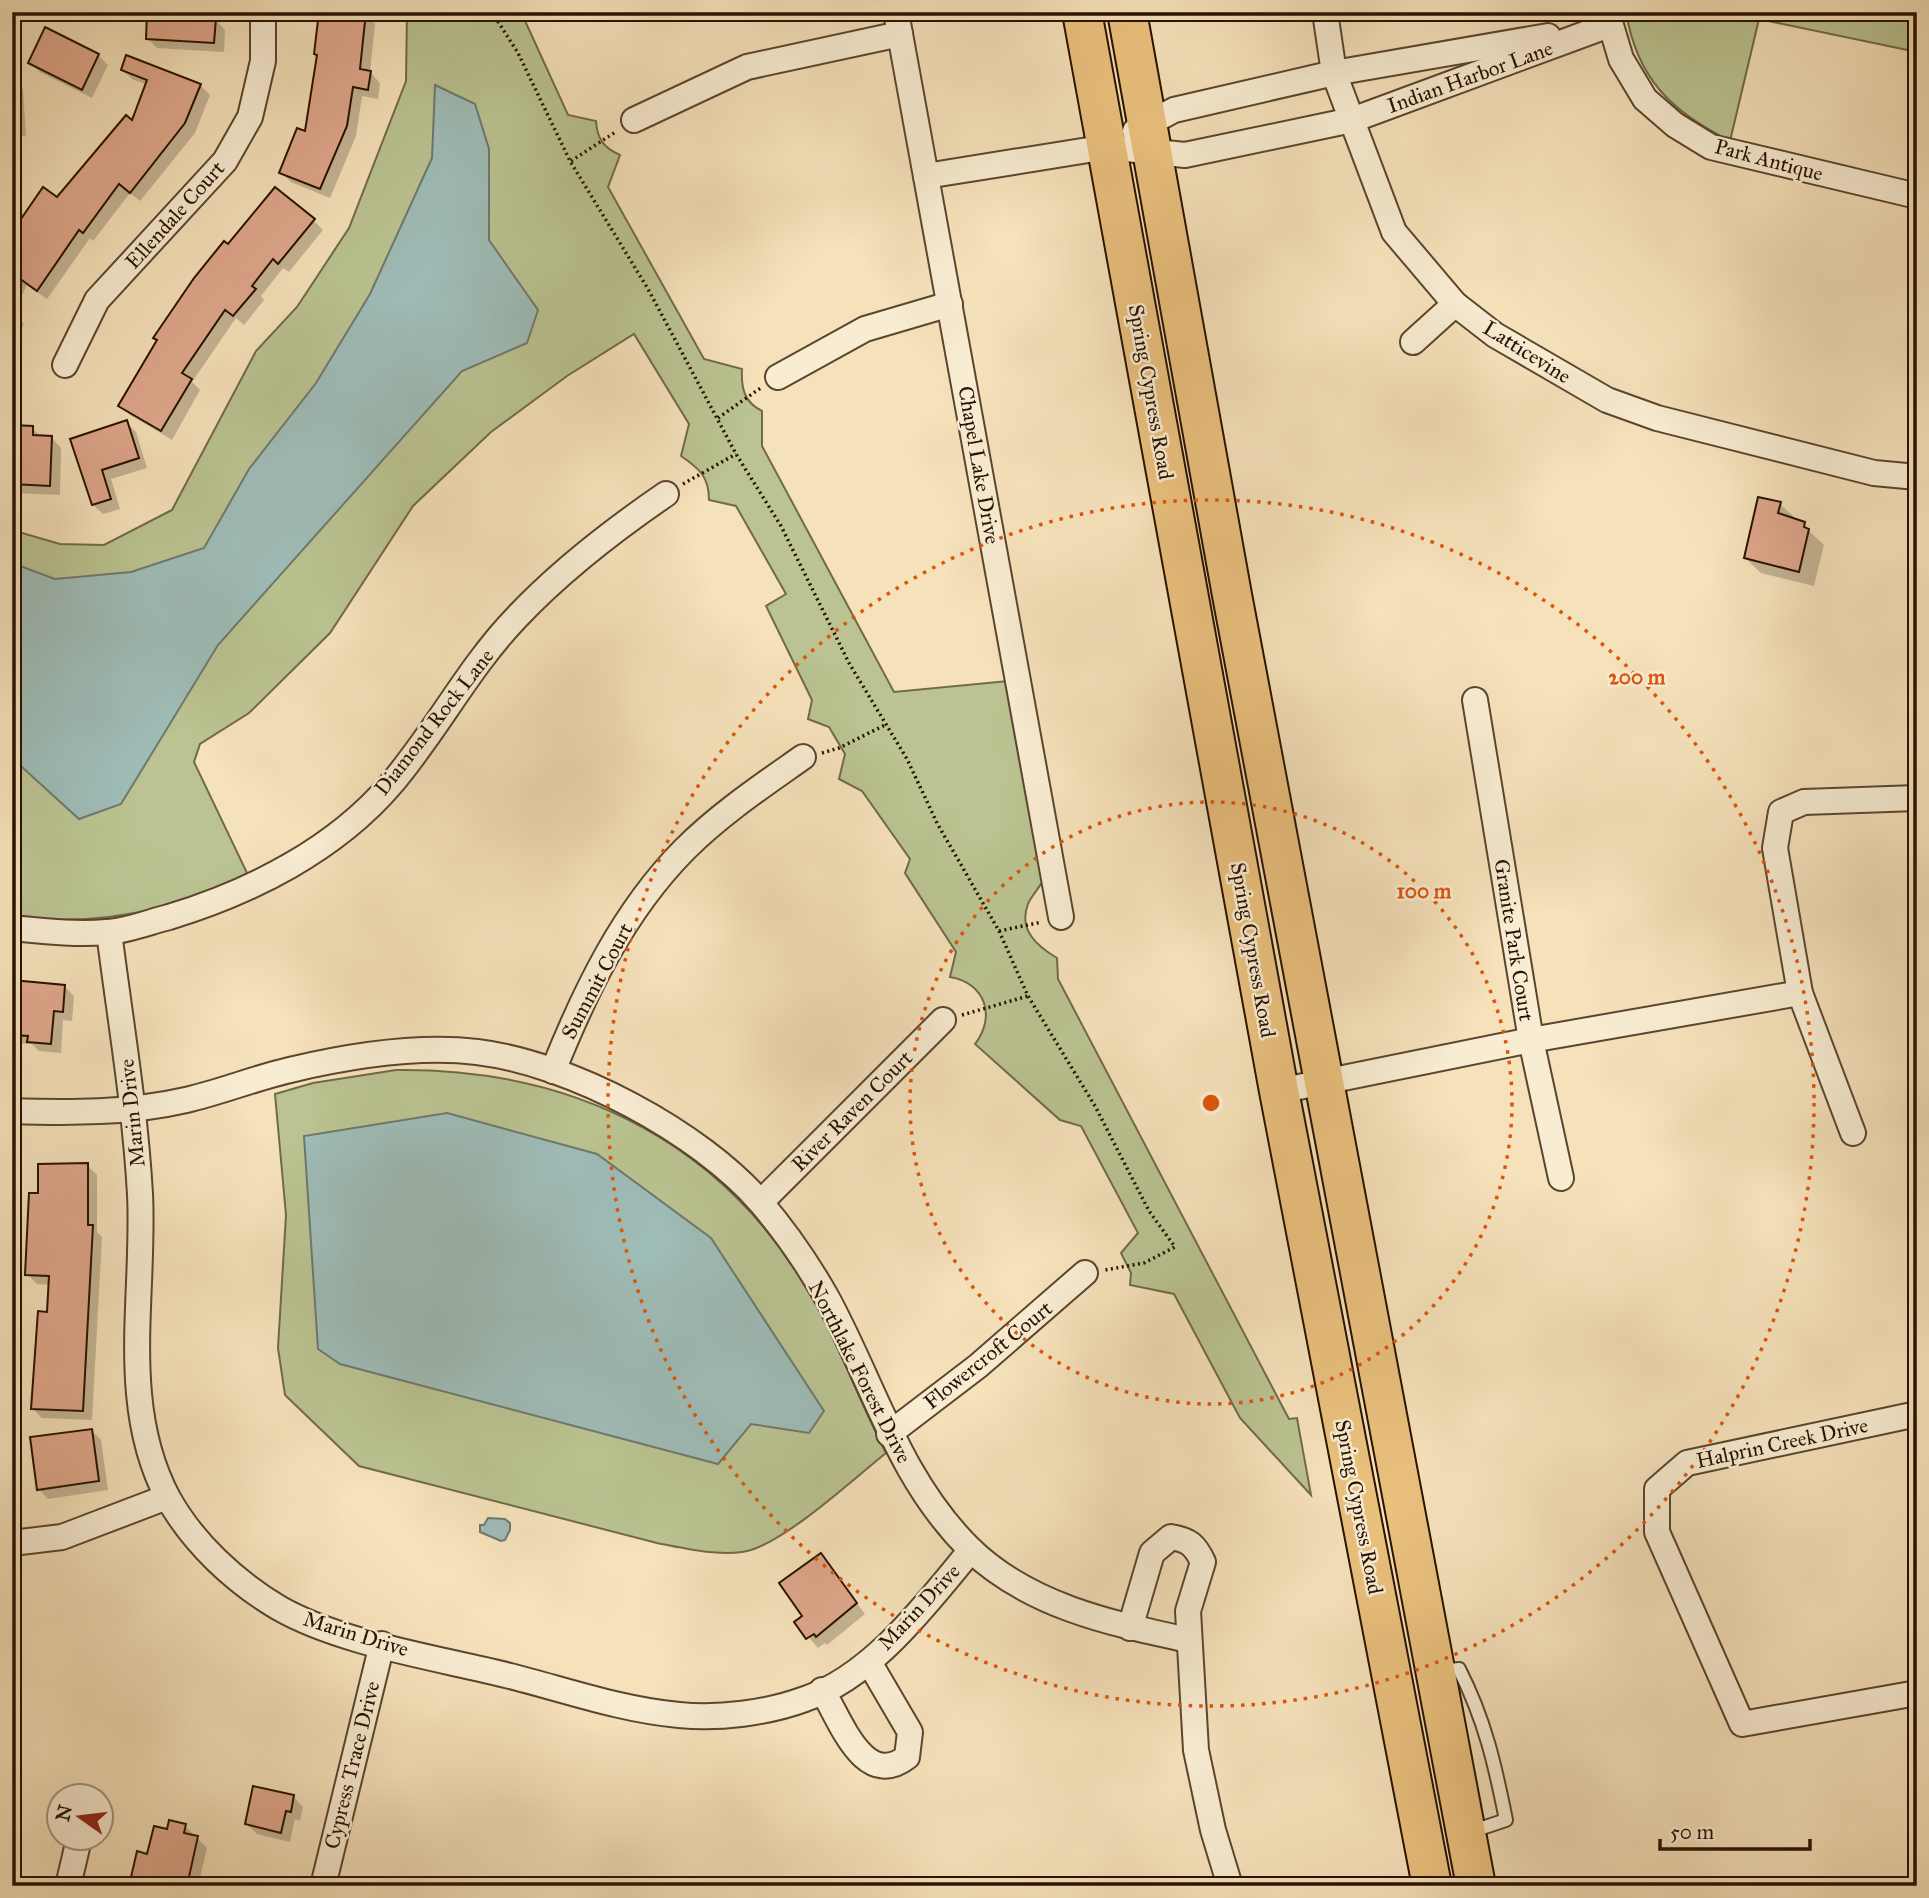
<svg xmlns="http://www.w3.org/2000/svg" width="1929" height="1898" viewBox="0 0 1929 1898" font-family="'IM FELL Great Primer',serif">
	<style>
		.green { fill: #bac391; stroke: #716a48; stroke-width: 2 }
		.water { fill: #9ebcb7; stroke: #6f786e; stroke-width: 2 }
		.shadow { fill: #0003 }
		.building { fill: #dfa78c; stroke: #281100; stroke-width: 2 }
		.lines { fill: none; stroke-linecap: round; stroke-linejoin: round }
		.lane-casing { stroke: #5b452e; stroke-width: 16 }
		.street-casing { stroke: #5b452e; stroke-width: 28 }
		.primary-casing { stroke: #281100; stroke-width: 42 }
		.path { stroke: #281100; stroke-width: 3.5; stroke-dasharray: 2 3.5; stroke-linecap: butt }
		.lane { stroke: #f8ecd2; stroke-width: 12 }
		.street { stroke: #f8ecd2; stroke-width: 24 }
		.primary { stroke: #eac07d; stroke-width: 38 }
		.ring { fill: none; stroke: #de550b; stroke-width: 3.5; stroke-dasharray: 3.5 7 }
		.labels { text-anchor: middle; stroke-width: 5; stroke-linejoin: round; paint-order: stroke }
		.street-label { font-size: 21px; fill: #281100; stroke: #f8ecd2 }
		.centre { fill: #de550b; stroke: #f8ecd2; stroke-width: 3.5 }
		.ring-label { font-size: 21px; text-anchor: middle; font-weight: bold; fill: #de550b; stroke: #f8ecd2; stroke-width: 5; stroke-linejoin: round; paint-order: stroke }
	</style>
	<rect width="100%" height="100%" fill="#f5e1ba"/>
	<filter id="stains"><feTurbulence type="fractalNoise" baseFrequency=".00286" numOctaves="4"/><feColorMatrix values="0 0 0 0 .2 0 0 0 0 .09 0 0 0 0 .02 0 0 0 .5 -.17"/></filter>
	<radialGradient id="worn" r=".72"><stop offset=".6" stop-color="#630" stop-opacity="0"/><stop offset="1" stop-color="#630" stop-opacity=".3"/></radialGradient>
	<g class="green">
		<path d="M407 12H521L568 115 596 121C597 139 604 148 620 155L608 187 704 359 742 369C741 388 744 402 762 411V446L894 692 1008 681 1043 880C1039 889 1031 896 1028 904 1018 930 1037 946 1057 958L1058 979 1289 1419 1297 1418 1311 1495 1240 1418 1174 1294 1130 1285 1131 1273 1121 1253 1138 1233 1081 1126 1060 1120 975 1044C996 1017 986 983 950 977L956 952 905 873 910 859 862 791 839 779 845 754 829 727 808 719 812 700 766 606 786 594 736 506 709 500C709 477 700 469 681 456L689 424 634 334 567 376 491 432 413 506 330 633 249 713 200 744 194 762 248 875C175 910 94 928 12 916V530L60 544 104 545 172 510 256 351 297 307 349 228 406 81Z"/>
		<path d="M1626 12H1917V52L1759 19 1730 141C1672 112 1637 79 1626 12Z"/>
		<path d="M396 1070C578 1068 730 1145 818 1308 843 1355 861 1405 886 1453 851 1481 794 1534 754 1549 728 1559 684 1548 657 1543L359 1466 285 1395 278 1348 286 1215 275 1094 313 1083Z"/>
	</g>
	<g class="water">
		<path d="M435 85 475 104 489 149V240L538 310 527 343 462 371 218 645 121 804 79 819 12 758V563L55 579 131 572 204 548 249 469 316 383 370 294 432 158Z"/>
		<path d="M447 1113 597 1154 711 1238 824 1411 809 1433 751 1424 718 1464 340 1364 318 1349 304 1136Z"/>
		<path d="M488 1518 505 1519 510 1523V1530L505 1540 501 1541 480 1532V1525H484Z"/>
	</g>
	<g class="shadow">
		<path d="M45 12H93L94 15 49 17Z"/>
		<path d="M149 12H216V20L225 30 224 52 157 48 147 38Z"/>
		<path d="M365 15 375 24 370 72 380 83 378 99 362 96 356 136 330 198 291 182 282 173 307 133Z"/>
		<path d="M98 55 108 65 92 98 40 72 30 63Z"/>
		<path d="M123 70 200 85 210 95 195 133 140 201 130 193 93 241 90 238 47 299 27 285 13 314 24 324 12 348V236L57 200 132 122 147 85 132 79Z"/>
		<path d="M12 79 23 89 26 136 12 137Z"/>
		<path d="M313 220 323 230 289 272 283 268 261 296 264 300 244 325 236 318 192 382 200 390 172 440 130 415 120 405 229 247Z"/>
		<path d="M126 422 136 432 147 468 111 479 120 509 103 514 93 505 73 440Z"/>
		<path d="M12 427 32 428 41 437 52 438 61 448 60 495 16 493 12 490Z"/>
		<path d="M1780 504 1824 545 1814 586 1761 573 1745 558Z"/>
		<path d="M12 982 64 986 74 996 72 1021 63 1020 61 1053 39 1051 32 1044 12 1043Z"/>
		<path d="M87 1165 97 1175V1232L102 1237 92 1420 42 1418 32 1408 50 1285 37 1284 27 1274 40 1194Z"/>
		<path d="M91 1430 101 1440 108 1490 48 1499 39 1489Z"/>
		<path d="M821 1555 865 1614 827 1645 825 1643 818 1648 796 1622 805 1616Z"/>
		<path d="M294 1797 303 1807 300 1821 295 1819 290 1842 257 1834 247 1824Z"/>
		<path d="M185 1826 207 1848 198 1886H164L149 1856 168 1831Z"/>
	</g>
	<g class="building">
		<path d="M147 12H206V18H216L214 43 146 39Z"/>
		<path d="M319 12H366L360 69 371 71 368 90 353 87 347 126 320 189 279 173 297 128 305 131 317 55 314 54Z"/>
		<path d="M45 27 99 54 82 90 28 63Z"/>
		<path d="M126 55 201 84 185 123 130 193 119 184 83 233 79 230 37 291 12 273V232L43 187 57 197 126 115 132 120 147 80 121 70Z"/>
		<path d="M275 187 315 219 278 264 273 259 252 286 256 289 233 316 225 310 182 373 192 379 161 431 118 406 157 340 153 338 194 278 224 241 228 244Z"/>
		<path d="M127 420 139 458 102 470 111 499 92 505 70 439Z"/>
		<path d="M12 425 33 426V435L52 436 50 486 12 484Z"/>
		<path d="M1758 497 1781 502 1778 513 1805 522 1804 527 1809 529 1799 572 1744 558Z"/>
		<path d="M12 980 65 985 63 1012 54 1011 51 1044 27 1042 28 1036 12 1035Z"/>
		<path d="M88 1163V1225H93L83 1411 31 1409 38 1311 47 1312 49 1276 25 1275 29 1193H38V1164Z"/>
		<path d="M92 1429 99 1481 37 1490 30 1437Z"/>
		<path d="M821 1553 857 1603 816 1637 814 1634 806 1639 794 1622 802 1616 779 1583Z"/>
		<path d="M253 1786 294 1795 291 1812 286 1811 281 1833 245 1824Z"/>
		<path d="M169 1820 186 1824 184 1833 198 1836 187 1886H129L137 1851 147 1854 154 1826 167 1829Z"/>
	</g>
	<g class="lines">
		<defs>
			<path id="lane" d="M1441 1671 1459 1669C1485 1720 1495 1765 1506 1820L1470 1832"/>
			<g id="street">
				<path d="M896 12 1061 917"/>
				<path d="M1325 12 1334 73 1394 232 1455 304 1495 335 1607 400 1657 418 1874 473 1917 477"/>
				<path d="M1607 12 1621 59 1645 99 1675 125 1711 147 1917 196"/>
				<path d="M634 120 747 67 900 34"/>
				<path d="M1135 131 1174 110 1334 73 1548 36"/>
				<path d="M926 176 1107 147 1185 155 1352 120 1609 25"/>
				<path d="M1413 342 1455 304"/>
				<path d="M65 365 97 300 225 161 250 117 263 61V12"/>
				<path d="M778 377 865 329 950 304"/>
				<path d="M1475 700 1531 1040 1561 1178"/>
				<path d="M12 928C43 931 76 935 107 932 127 931 149 922 169 917 251 892 335 850 392 783 437 730 468 668 516 618 561 570 612 531 666 494"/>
				<path d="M109 932C120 1019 135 1106 140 1194 145 1296 118 1404 168 1498 193 1543 235 1582 279 1608 342 1644 439 1658 510 1676 565 1690 622 1710 679 1715 719 1719 767 1713 805 1699 873 1676 927 1603 971 1550"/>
				<path d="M553 1071C585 991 623 912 684 850 720 814 762 786 803 757"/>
				<path d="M1279 1091 1531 1040 1800 993"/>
				<path d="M12 1111C69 1113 130 1113 186 1100 221 1092 255 1078 290 1070 349 1056 417 1045 477 1052 570 1063 700 1132 761 1203 785 1231 809 1266 827 1298 874 1384 898 1478 970 1549 1029 1606 1110 1623 1188 1640"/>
				<path d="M1853 1133 1800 993 1775 848 1781 812 1804 802 1917 798"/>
				<path d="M761 1202 943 1020"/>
				<path d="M1917 1414 1687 1463 1657 1489V1532L1742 1724 1917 1693"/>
				<path d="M889 1434 978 1366 1085 1273"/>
				<path d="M12 1543 62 1537 167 1497"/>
				<path d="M1130 1628 1152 1553 1171 1537C1189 1540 1195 1545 1203 1562L1188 1611 1196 1750 1213 1830 1230 1886"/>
				<path d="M822 1690C841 1721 864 1790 907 1757L910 1732 869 1662"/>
				<path d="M68 1886 79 1839"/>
				<path d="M323 1886 382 1644"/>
			</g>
			<g id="primary">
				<path d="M1082 12 1279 1091 1432 1886"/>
				<path d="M1127 12 1232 595 1476 1886"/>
			</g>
		</defs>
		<use href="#lane" class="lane-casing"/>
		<use href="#street" class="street-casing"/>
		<use href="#primary" class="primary-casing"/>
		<g class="path">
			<path d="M492 12 518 53 570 161 648 289 736 454 781 526 849 663 907 759 937 823 999 931 1028 996 1095 1106 1149 1211 1175 1247 1144 1263 1105 1270"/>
			<path d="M571 161 617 131"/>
			<path d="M718 418 762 387"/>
			<path d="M683 484 736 454"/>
			<path d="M822 753 839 748 887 724"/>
			<path d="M999 931 1042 922"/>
			<path d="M962 1015 1028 996"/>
		</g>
		<use href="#lane" class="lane"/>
		<use href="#street" class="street"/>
		<use href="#primary" class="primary"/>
	</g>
	<g class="ring">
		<circle cx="1211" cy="1103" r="301"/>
		<circle cx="1211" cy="1103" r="603"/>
	</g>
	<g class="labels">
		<g class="street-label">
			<text transform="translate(1470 77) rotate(-20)" y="7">Indian Harbor Lane</text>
			<text transform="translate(1769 160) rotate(15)" y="7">Park Antique</text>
			<text transform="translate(175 215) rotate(-48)" y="7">Ellendale Court</text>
			<text transform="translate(1527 352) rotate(32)" y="7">Latticevine</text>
			<text transform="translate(1151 392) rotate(80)" y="7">Spring Cypress Road</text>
			<text transform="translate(979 465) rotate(80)" y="7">Chapel Lake Drive</text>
			<text transform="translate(434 722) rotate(-52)" y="7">Diamond Rock Lane</text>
			<text transform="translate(1514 940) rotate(81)" y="7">Granite Park Court</text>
			<text transform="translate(1253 950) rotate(80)" y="7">Spring Cypress Road</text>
			<text transform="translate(597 981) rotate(-62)" y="7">Summit Court</text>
			<text transform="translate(852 1111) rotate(-45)" y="7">River Raven Court</text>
			<text transform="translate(132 1113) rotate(-96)" y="7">Marin Drive</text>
			<text transform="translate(988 1355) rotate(-39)" y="7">Flowercroft Court</text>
			<text transform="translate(860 1372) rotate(63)" y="7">Northlake Forest Drive</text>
			<text transform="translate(1782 1443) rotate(-12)" y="7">Halprin Creek Drive</text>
			<text transform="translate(1359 1507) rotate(79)" y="7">Spring Cypress Road</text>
			<text transform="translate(919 1607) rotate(-47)" y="7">Marin Drive</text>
			<text transform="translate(356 1634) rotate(17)" y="7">Marin Drive</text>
			<text transform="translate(352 1765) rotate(-76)" y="7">Cypress Trace Drive</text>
		</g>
	</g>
	<circle cx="1211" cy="1103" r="10" class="centre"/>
	<g class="ring-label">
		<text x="1637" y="684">200 m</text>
		<text x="1424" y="898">100 m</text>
	</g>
	<rect width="1929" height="1898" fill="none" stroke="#f5e1ba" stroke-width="42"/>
	<rect x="14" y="14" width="1901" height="1870" fill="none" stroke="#281100" stroke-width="3.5"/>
	<rect x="21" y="21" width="1887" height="1856" fill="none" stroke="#281100" stroke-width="2"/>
	<g transform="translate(80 1817) rotate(284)"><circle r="33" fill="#f8ecd2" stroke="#a5947e" stroke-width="2"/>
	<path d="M0-5L12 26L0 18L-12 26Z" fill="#8f2418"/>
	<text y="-10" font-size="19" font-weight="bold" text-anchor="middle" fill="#281100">N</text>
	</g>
	<path d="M1660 1839v10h150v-10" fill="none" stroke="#281100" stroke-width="3.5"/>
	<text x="1670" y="1839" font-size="21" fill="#281100" stroke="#f8ecd2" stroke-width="5" paint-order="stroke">50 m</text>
	<rect width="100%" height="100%" filter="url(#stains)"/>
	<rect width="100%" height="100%" fill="url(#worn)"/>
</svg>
